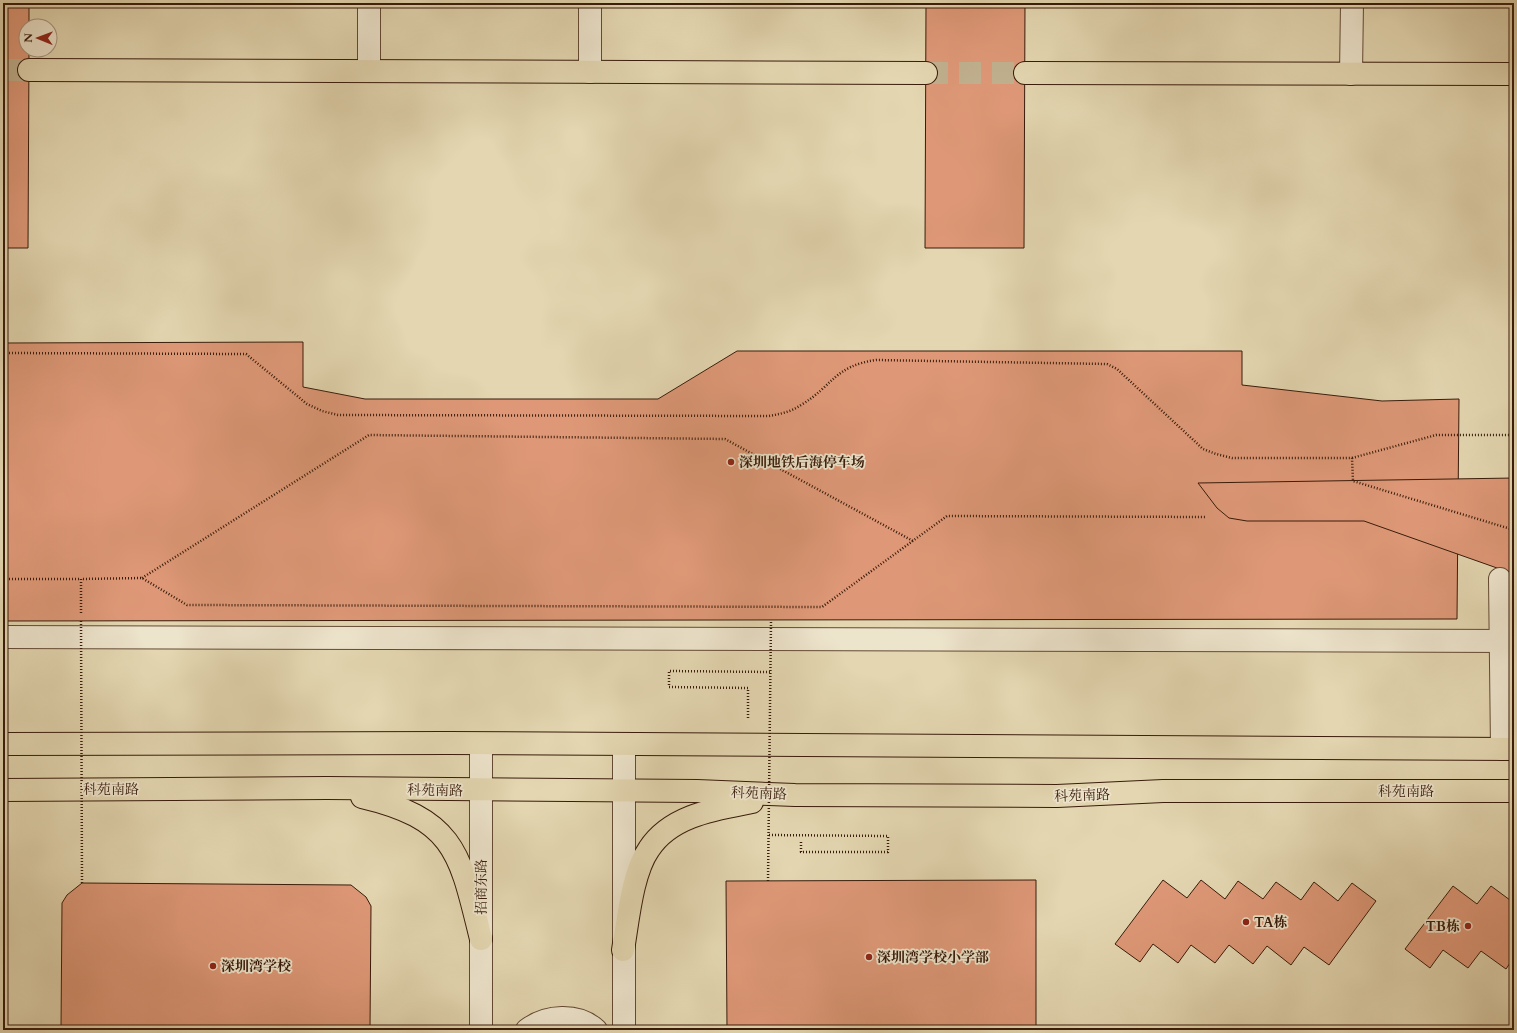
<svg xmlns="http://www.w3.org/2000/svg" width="1517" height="1033" viewBox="0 0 1517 1033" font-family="Cardo,'Noto Serif SC',serif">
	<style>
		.building { fill: #de9877; stroke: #381b0a }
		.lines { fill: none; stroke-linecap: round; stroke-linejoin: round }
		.highway-tunnel { stroke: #c1b18f; stroke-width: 22; stroke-dasharray: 22 11; stroke-linecap: butt }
		.minor-casing { stroke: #634a34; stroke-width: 24 }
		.major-casing { stroke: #381b0a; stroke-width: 24 }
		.highway-casing { stroke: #381b0a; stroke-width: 24 }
		.path { stroke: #381b0a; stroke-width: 2.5; stroke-dasharray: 1 2; stroke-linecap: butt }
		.minor { stroke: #ede4cc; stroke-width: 22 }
		.major { stroke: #e3d6b0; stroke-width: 22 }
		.highway { stroke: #e3d6b0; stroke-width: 22 }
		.path-bridge { stroke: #381b0a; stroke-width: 2.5; stroke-dasharray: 1 2; stroke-linecap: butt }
		.poi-dot { fill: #8f2418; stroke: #ede4cc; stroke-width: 1.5 }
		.labels { text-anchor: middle; stroke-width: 3.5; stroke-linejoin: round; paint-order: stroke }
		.poi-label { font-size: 14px; font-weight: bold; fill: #381b0a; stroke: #ede4cc; text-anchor: start }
		.street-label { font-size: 14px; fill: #381b0a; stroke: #ede4cc }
	</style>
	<rect width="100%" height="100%" fill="#e3d6b0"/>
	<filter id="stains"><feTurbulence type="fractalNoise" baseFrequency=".005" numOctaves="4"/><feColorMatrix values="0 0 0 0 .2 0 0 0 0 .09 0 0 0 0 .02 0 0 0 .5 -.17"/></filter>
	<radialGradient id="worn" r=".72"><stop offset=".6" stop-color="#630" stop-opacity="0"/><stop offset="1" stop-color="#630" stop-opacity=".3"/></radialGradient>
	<g class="building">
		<path d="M3 3H29V26H26V50H29L28 248H3Z"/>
		<path d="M926 3H1025L1024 248H925Z"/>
		<path d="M303 342V387L365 399H658L737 351H1242V385L1382 401 1459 399 1457 619 3 621V343Z"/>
		<path d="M1514 478V574L1364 521H1247L1229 518 1217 508 1198 483Z"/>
		<path d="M1036 880V1030H727L726 881Z"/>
		<path d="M1163 880 1187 898 1201 880 1225 899 1238 881 1263 899 1276 882 1301 900 1314 882 1338 901 1352 883 1376 901 1329 965 1304 947 1291 965 1267 946 1253 964 1229 945 1215 963 1191 945 1178 963 1153 944 1140 962 1115 944Z"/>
		<path d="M82 883 351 885 366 897 371 906 370 1030H61L62 903 67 895Z"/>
		<path d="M1453 886 1477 904 1491 886 1514 903V957L1506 969 1481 951 1468 968 1443 950 1430 968 1405 949Z"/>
	</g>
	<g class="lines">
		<g class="highway-tunnel">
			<path d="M3 70H29"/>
			<path d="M926 73H1025"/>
		</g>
		<defs>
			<g id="minor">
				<path d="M369 3V71"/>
				<path d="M590 72V3"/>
				<path d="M1351 74 1352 3"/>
				<path d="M1500 579 1502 749"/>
				<path d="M3 637 1514 641"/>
				<path d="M481 1030V744"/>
				<path d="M527 1030C546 1015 578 1013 596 1030"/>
				<path d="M624 1030V745"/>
			</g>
			<g id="major">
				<path d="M3 744 447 743 1514 749"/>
				<path d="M3 790 327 788 697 791 795 795 1057 796 1163 791H1514"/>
				<path d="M362 797C456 819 460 854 481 939"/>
				<path d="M623 950C628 921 632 873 649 849 671 815 716 809 752 802"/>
			</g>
			<g id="highway">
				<path d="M29 70 926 73"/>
				<path d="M1025 73 1514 74"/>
			</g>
		</defs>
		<use href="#minor" class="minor-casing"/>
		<use href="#major" class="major-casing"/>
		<use href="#highway" class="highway-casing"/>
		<g class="path">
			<path d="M3 353 246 354 307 404 322 411 338 415 769 416C780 414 791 412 801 405 833 386 834 366 876 360L1107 364 1117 369 1203 449 1216 454 1232 458H1352L1353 481 1514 530"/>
			<path d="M1352 458 1436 435H1514"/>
			<path d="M142 578 369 435 725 439 913 541"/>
			<path d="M3 579H81"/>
			<path d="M81 613V579L142 578 187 605 822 607 947 516 1205 517"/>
			<path d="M748 718V688L669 687V671L770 672"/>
			<path d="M769 835 888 836V852H801V842"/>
		</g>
		<use href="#minor" class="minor"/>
		<use href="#major" class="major"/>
		<use href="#highway" class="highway"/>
		<g class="path-bridge">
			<path d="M81 621 82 883"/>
			<path d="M768 881 771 621"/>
		</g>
	</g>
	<g class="poi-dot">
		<circle cx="731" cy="462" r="4"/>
		<circle cx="1246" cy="922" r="4"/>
		<circle cx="1468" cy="926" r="4"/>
		<circle cx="869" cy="957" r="4"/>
		<circle cx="213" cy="966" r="4"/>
	</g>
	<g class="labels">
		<g class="poi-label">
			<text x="739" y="467">深圳地铁后海停车场</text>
			<text x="1254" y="927">TA栋</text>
			<text x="1460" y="931" text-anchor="end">TB栋</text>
			<text x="877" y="962">深圳湾学校小学部</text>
			<text x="221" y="971">深圳湾学校</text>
		</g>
		<g class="street-label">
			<text x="111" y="794">科苑南路</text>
			<text transform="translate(435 790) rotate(1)" y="5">科苑南路</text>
			<text x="1406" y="796">科苑南路</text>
			<text transform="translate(759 793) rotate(2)" y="5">科苑南路</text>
			<text transform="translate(1082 795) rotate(-2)" y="5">科苑南路</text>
			<text transform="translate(481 887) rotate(-90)" y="5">招商东路</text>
		</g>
	</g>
	<rect width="1517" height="1033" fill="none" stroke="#e3d6b0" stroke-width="16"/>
	<rect x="4" y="4" width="1509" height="1025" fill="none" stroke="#381b0a" stroke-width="2"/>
	<rect x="8" y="8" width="1501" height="1017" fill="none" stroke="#381b0a"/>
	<g transform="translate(38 38) rotate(271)"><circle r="19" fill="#ede4cc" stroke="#a5947e"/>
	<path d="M0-3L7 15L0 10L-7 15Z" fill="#8f2418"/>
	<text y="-6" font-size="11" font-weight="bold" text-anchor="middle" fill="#381b0a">N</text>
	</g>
	<rect width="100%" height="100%" filter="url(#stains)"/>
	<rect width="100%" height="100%" fill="url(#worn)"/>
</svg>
